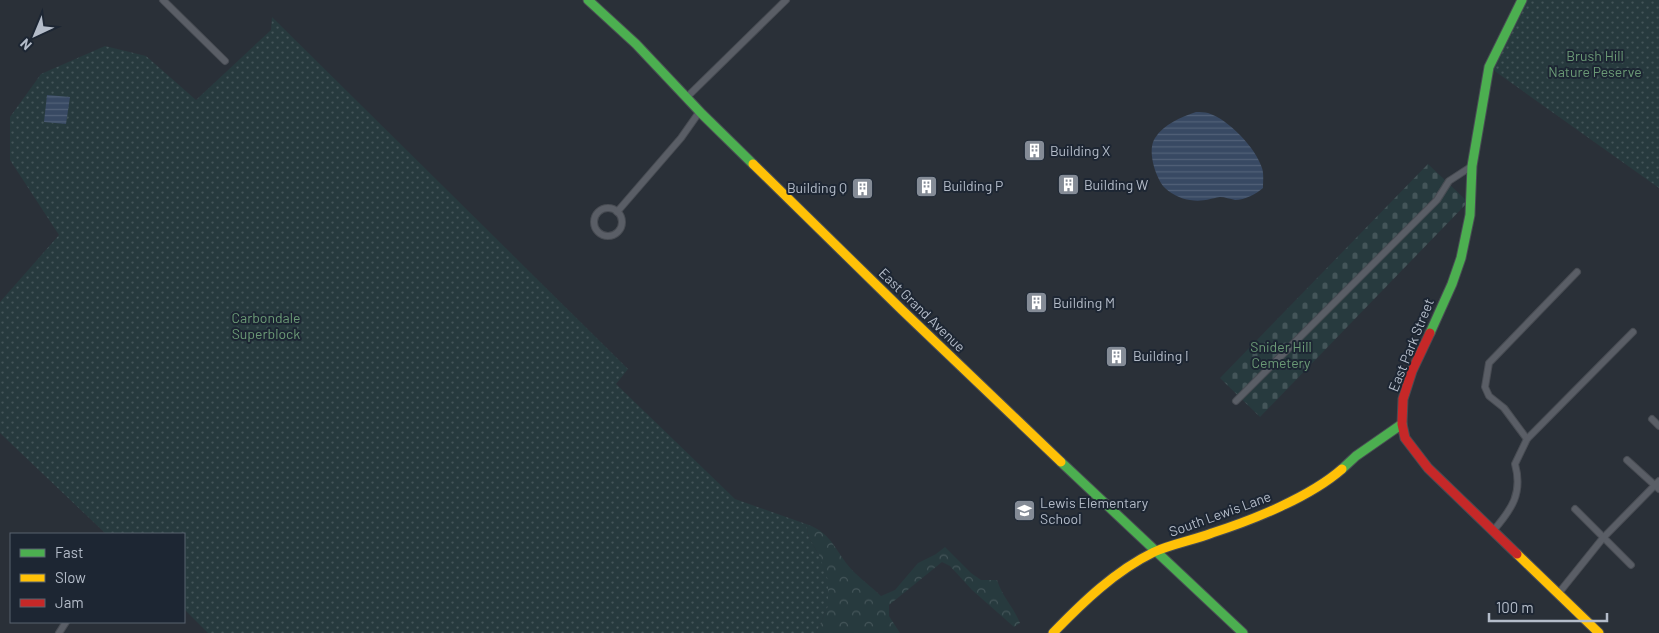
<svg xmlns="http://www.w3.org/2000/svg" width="1659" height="633" viewBox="0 0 1659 633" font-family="Barlow,sans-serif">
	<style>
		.forest { fill: url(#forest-crowns) }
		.cemetery { fill: url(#cemetery-stones) }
		.park { fill: url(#park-dots) }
		.water { fill: url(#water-rules) }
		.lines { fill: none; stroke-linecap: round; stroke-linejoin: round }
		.street-casing { stroke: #484c53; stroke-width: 8 }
		.fast-casing { stroke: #484c53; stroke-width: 11 }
		.slow-casing { stroke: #484c53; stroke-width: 11 }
		.jam-casing { stroke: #484c53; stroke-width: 11 }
		.street { stroke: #5a5e66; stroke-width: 6 }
		.fast { stroke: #4caf50; stroke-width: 9 }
		.slow { stroke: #ffc107; stroke-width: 9 }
		.jam { stroke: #c62828; stroke-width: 9 }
		.labels { text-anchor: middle; stroke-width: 4; stroke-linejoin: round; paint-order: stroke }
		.park-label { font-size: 14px; fill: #6b9a76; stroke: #1d2633 }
		.poi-label { font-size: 14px; fill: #b4bcc9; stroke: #1d2633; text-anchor: start }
		.street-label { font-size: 14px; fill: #b4bcc9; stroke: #1d2633 }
	</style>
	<defs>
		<pattern id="forest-crowns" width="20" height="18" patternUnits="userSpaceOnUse" patternTransform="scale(1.25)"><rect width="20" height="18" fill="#273a3e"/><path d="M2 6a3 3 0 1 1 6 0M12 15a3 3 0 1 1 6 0" fill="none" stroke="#445559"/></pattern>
		<pattern id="cemetery-stones" width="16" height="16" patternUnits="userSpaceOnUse" patternTransform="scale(1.25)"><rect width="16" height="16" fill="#273a3e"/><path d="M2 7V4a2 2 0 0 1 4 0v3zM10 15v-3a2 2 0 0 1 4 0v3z" fill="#445559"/></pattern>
		<pattern id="park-dots" width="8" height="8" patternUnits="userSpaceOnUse" patternTransform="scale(1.25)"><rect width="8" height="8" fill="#273a3e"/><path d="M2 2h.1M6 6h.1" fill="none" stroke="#445559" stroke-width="1.8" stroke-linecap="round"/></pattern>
		<pattern id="water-rules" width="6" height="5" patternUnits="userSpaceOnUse" patternTransform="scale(1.25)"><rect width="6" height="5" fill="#384963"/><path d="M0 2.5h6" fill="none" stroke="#526178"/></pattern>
	</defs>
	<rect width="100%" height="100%" fill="#2a3038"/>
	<path class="forest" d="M806 524C834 533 836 555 855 573 863 581 873 588 881 596L895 590 918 563 936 554 945 547 971 573 981 580H997C1003 598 1013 606 1020 623L1014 627 972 590 950 566 942 562 889 605V616L900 633H816L828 606 819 555 809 538Z"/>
	<path class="cemetery" d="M1428 164 1468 202 1260 417 1220 378Z"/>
	<g class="park">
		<path d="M1522 0H1659V188L1489 67Z"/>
		<path d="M272 17 628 369 616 384 735 499 806 524 809 538 819 555 828 580V606L816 633H208L184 609V534H106L0 433V302L59 235 10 160V117L41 74 105 46 146 56 196 100 271 30Z"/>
	</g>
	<g class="water">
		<path d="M47 95 70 97 66 124 44 122Z"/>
		<path d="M1196 112C1200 112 1205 112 1208 113 1228 119 1256 148 1262 168 1264 174 1263 182 1263 188 1256 194 1245 200 1235 200 1230 199 1225 197 1220 197 1209 199 1202 202 1190 200 1181 199 1169 193 1163 186 1155 175 1147 150 1155 138 1164 124 1181 117 1196 112Z"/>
	</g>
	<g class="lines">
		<defs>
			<g id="street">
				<path d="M163 0 225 61"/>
				<path d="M687 97 786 0"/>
				<circle cx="608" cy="222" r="14"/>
				<path d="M617 212 681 138 700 111"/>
				<path d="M1236 401 1437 200 1449 181 1472 166"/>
				<path d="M1652 419 1659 426"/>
				<path d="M1527 439 1504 408 1489 396 1485 387 1489 363 1577 272"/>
				<path d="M1627 460 1659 489"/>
				<path d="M1575 509 1631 565"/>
				<path d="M1493 531C1512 509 1523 493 1515 464L1527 439 1633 332"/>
				<path d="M1558 594 1603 538 1659 481"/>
				<path d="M59 633 66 622"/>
			</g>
			<g id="fast">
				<path d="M588 0 636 44 702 114 753 164"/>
				<path d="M1430 333 1452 284 1461 258 1470 215 1472 166 1489 67 1522 0"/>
				<path d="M1061 462 1243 633"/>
				<path d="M1342 469 1356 456 1402 424"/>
			</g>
			<g id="slow">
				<path d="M753 164 902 310 1061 462"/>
				<path d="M1517 554 1599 633"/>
				<path d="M1053 633C1083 602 1115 571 1154 552 1172 544 1194 540 1212 533 1253 520 1310 497 1342 469"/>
			</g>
			<path id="jam" d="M1430 333 1412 371 1403 399 1402 424 1405 438 1428 468 1517 554"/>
		</defs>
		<use href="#street" class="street-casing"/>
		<use href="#fast" class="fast-casing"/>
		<use href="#slow" class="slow-casing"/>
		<use href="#jam" class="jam-casing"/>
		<use href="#street" class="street"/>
		<use href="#fast" class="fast"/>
		<use href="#slow" class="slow"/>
		<use href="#jam" class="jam"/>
	</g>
	<defs>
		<symbol id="building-square" viewBox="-11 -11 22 22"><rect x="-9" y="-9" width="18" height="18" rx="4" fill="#848b96" stroke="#1d2633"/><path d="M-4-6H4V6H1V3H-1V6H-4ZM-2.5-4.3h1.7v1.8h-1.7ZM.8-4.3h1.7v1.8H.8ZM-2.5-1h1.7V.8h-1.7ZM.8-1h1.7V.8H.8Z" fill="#fff"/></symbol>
		<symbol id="school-square" viewBox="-11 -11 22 22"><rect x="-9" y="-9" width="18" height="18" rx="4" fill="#848b96" stroke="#1d2633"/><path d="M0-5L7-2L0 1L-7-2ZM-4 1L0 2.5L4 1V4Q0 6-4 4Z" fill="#fff"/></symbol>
	</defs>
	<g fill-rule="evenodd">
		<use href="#building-square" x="1022" y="138" width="25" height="25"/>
		<use href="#building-square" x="1056" y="172" width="25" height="25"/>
		<use href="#building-square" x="914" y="174" width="25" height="25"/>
		<use href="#building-square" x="850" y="176" width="25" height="25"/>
		<use href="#building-square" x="1024" y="290" width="25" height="25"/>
		<use href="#building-square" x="1104" y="344" width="25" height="25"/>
		<use href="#school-square" x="1012" y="498" width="25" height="25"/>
	</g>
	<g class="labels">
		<g class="park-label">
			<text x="1595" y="61">Brush Hill<tspan x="1595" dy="16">Nature Peserve</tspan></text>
			<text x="266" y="323">Carbondale<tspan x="266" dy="16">Superblock</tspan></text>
			<text x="1281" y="352">Snider Hill<tspan x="1281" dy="16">Cemetery</tspan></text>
		</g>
		<g class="poi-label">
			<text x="1050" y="156">Building X</text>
			<text x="1084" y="190">Building W</text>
			<text x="943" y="191">Building P</text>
			<text x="847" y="193" text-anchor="end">Building Q</text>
			<text x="1053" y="308">Building M</text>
			<text x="1133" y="361">Building I</text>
			<text x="1040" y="508">Lewis Elementary<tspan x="1040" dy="16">School</tspan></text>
		</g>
		<g class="street-label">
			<text transform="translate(922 310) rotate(44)" y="5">East Grand Avenue</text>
			<text transform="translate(1411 345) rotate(-68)" y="5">East Park Street</text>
			<text transform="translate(1220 514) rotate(-20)" y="5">South Lewis Lane</text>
		</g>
	</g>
	<rect x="10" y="533" width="175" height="90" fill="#1d2633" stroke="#59626f"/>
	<rect x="20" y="549" width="25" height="8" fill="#4caf50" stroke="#59626f"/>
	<text x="55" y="558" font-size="15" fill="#b4bcc9">Fast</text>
	<rect x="20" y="574" width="25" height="8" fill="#ffc107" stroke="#59626f"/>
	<text x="55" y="583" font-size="15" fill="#b4bcc9">Slow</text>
	<rect x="20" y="599" width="25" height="8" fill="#c62828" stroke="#59626f"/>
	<text x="55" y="608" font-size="15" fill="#b4bcc9">Jam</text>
	<g transform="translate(35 35) rotate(224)" stroke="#1d2633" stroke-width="4" paint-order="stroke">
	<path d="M0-4L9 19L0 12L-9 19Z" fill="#b4bcc9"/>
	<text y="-8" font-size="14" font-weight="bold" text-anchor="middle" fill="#b4bcc9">N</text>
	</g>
	<path d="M1489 613v8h118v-8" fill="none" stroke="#b4bcc9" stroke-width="2.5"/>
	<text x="1496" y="613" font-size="15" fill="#b4bcc9" stroke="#1d2633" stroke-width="4" paint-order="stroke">100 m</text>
</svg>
